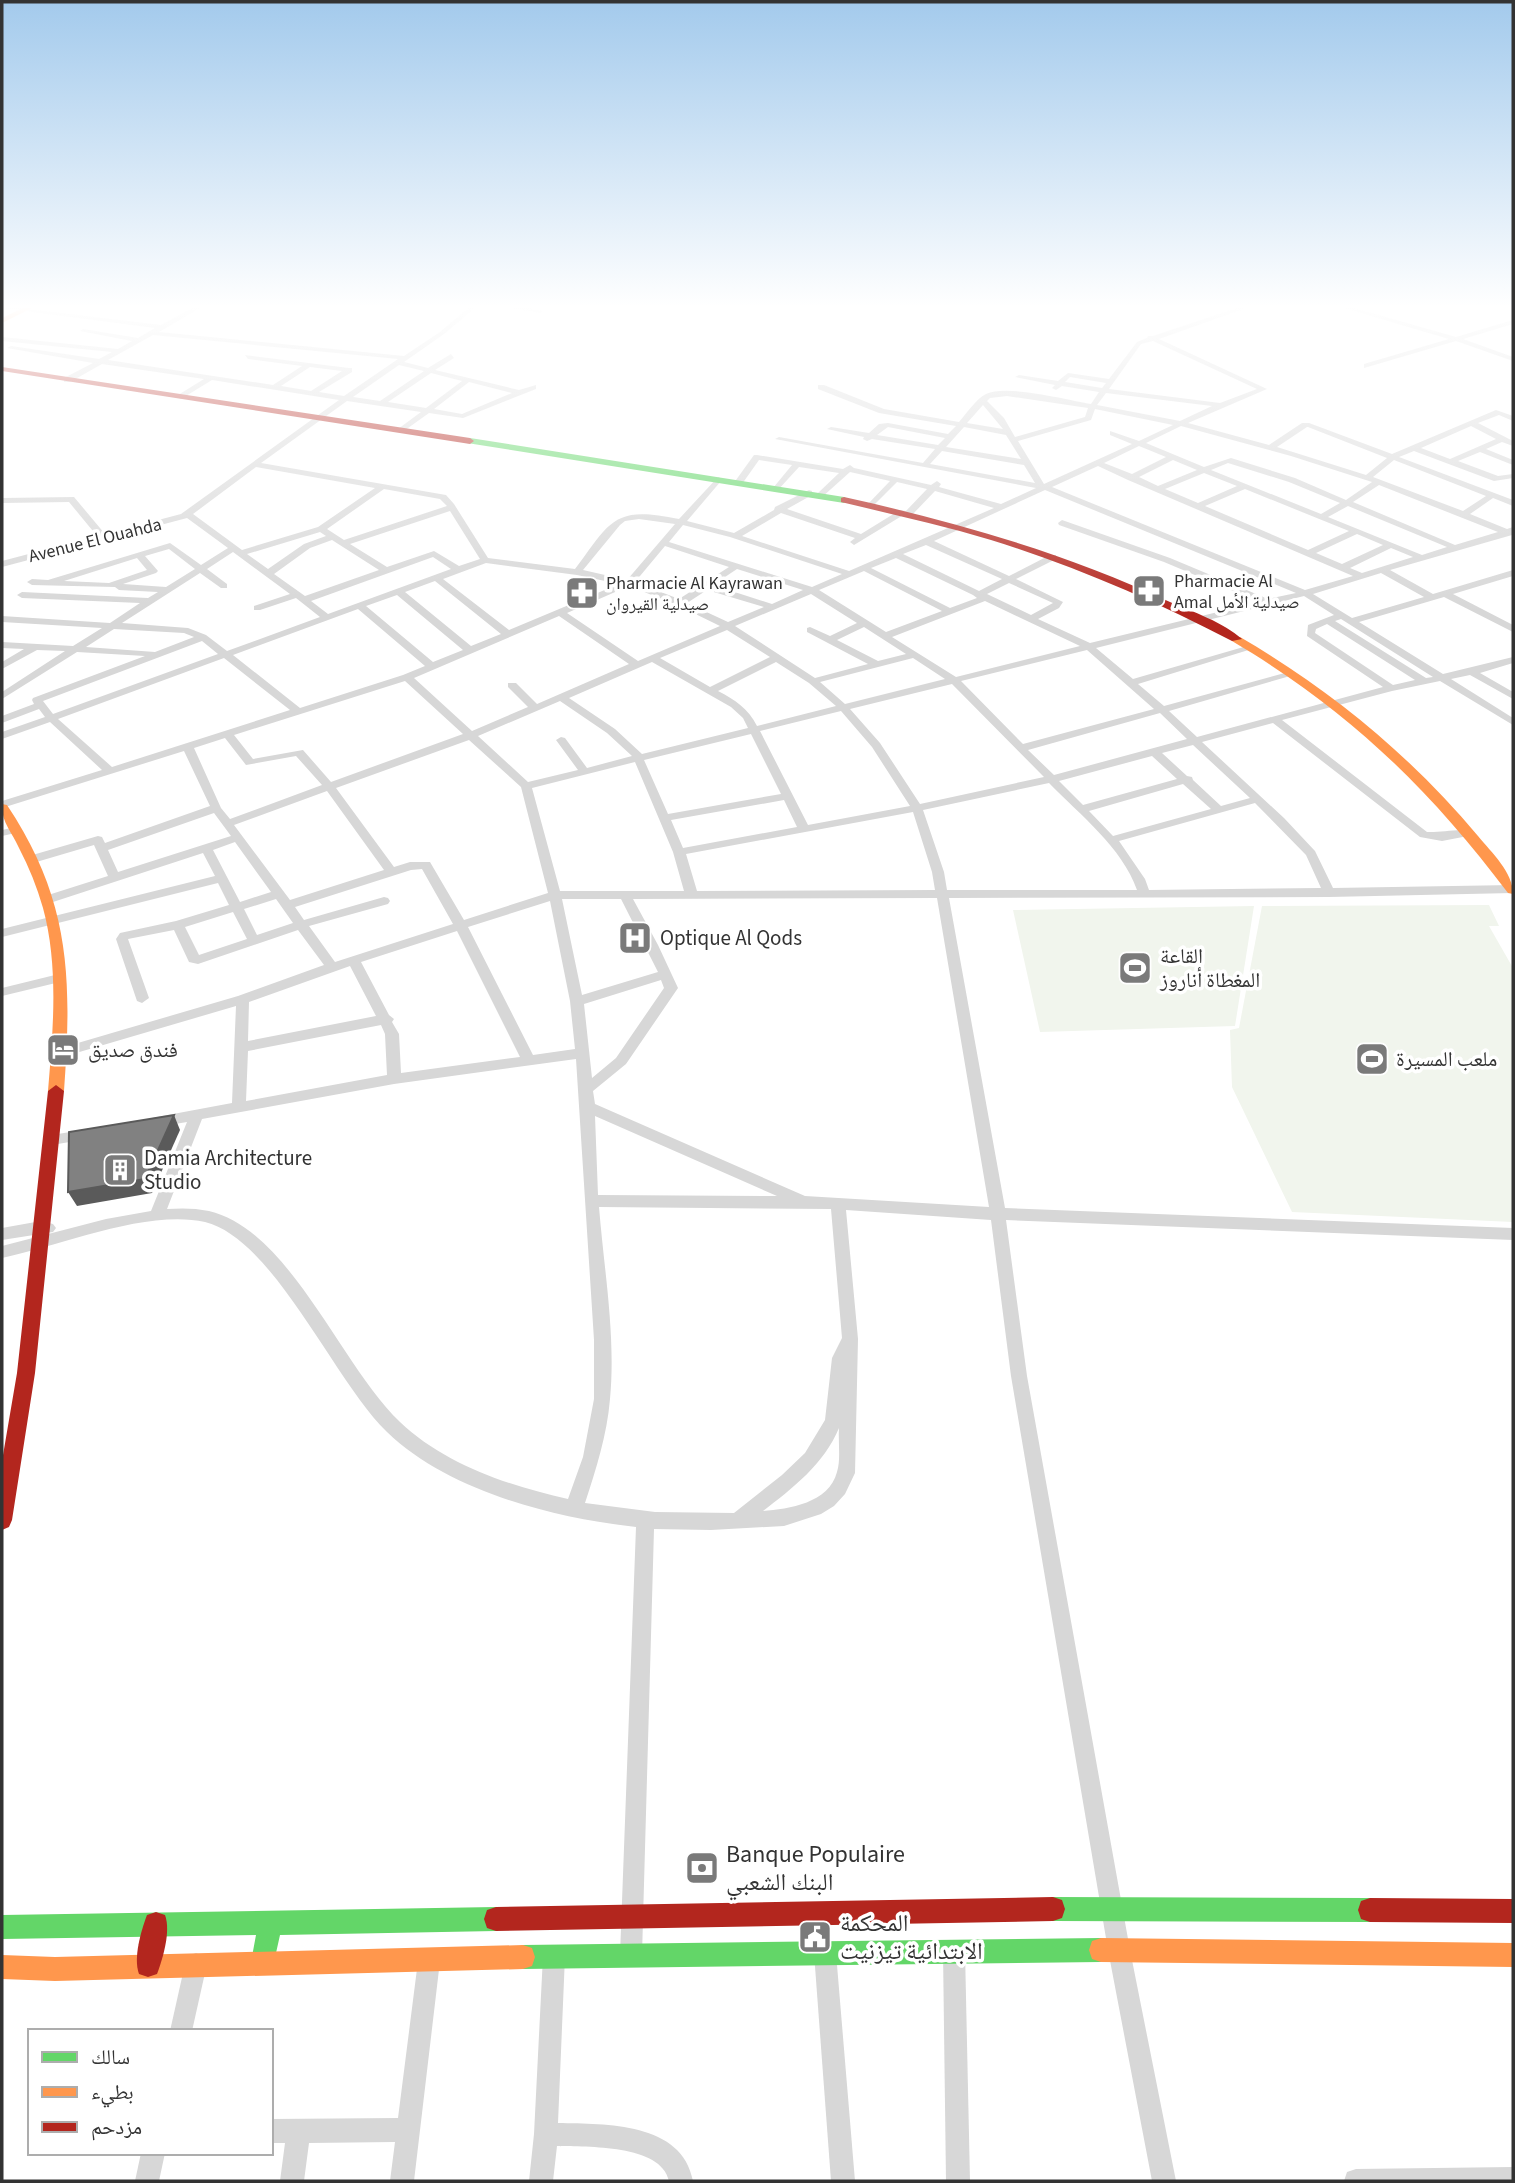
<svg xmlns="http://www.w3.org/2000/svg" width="1515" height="2183" viewBox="0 0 1515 2183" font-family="'Source Sans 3','Noto Naskh Arabic',sans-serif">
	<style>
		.green { fill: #f1f5ed }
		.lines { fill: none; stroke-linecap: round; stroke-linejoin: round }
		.street { fill: #d7d7d7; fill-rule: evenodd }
		.fast { fill: #63d668; fill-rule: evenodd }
		.slow { fill: #ff974d; fill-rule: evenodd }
		.jam { fill: #b3261e; fill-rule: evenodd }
		.shaded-wall { fill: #5a5a5a }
		.building { fill: #818181; stroke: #5a5a5a; stroke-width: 2 }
		.labels { text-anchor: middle; stroke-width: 7; stroke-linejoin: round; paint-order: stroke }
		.far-street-label { font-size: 18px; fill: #333; stroke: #fff }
		.far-poi-label { font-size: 18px; fill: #333; stroke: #fff; text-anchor: start }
		.poi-label { font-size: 21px; fill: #333; stroke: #fff; text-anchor: start }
		.near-poi-label { font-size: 24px; fill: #333; stroke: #fff; text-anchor: start }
	</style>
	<rect width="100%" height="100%" fill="#fff"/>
	<g class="green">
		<path d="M1489 905 1499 926H1489L1513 968V1222L1292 1212 1232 1087 1230 1030 1239 1028 1262 906Z"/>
		<path d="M1254 906 1235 1026 1040 1032 1013 910Z"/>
	</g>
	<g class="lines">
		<g class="street">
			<path d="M2 308H20L161 325 192 308H200L159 332 404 356 440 332 468 308H475L444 334 404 362 428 368 451 354 454 358 435 370 519 390 536 385V389L463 418 429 413 401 433 397 431 398 429 421 412 347 401 261 463 446 495 454 504 488 558 575 569C611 521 613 505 679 519L718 477 722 479 721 481 687 521 734 533 774 510 775 507 809 490 812 491V495L787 509 861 534 900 510 906 511 927 489 897 482 871 508 867 505 890 481 850 472 821 498 817 495 818 493 839 473 799 467 777 491 773 488 792 465 759 460 742 484H736V480L754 455H757L843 469 850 465 854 468 931 485 937 481 941 484 939 487 1001 504 1036 488 775 439 779 437 923 463 935 449 872 439 867 441 863 439 864 437 827 429 831 427 869 433 879 424 888 423 948 434 956 426 879 413 818 389V385H824L884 409 959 422C966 414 976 399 986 394 1007 384 1067 400 1091 404L1099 392 1062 386 1056 390 1052 388 1055 385 1015 377 1019 375 1058 381 1068 373 1109 379 1137 342 1147 338 1148 336H1153L1237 308H1246L1159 339 1267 389 1188 423 1269 445 1302 423H1309L1392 454 1496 410 1513 416V421L1499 415 1478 423 1513 441V446L1502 442 1486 449 1513 460V465L1480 452 1458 461 1498 476 1513 474V478L1494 481 1414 451 1399 457 1513 500V506L1493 498 1470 514 1507 529 1513 527 1512 535 1390 570 1433 594 1513 570V576L1453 594 1513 625V632L1444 597 1359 622 1443 674 1513 657V663L1480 673 1513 692V699L1470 675 1451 679 1513 718V725L1440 681 1392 691 1282 720 1427 832C1440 833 1466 827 1475 833L1473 835 1442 841 1420 837 1273 723 1202 742 1284 818 1315 851 1333 888 1513 885V893L1329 897 949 898 1005 1208 1513 1228V1240L1006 1220 1027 1376 1130 1950 1176 2181H1152L1108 1950 1011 1376 991 1220 846 1210 858 1339 855 1473 845 1494 834 1506 821 1514 784 1526 711 1530 654 1529 642 1955 639 1963 631 1966 623 1963 620 1955 636 1527C554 1518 448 1491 387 1432 334 1381 274 1239 205 1222 146 1209 60 1246 2 1258V1246L106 1219 151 1211 187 1122 157 1127 152 1126 150 1122 152 1118 157 1117 232 1103 236 1006 59 1058 54 1056 52 1053 54 1050 238 996 324 965 298 930 198 964 189 962 174 930 128 939 149 998 142 1003 137 1001 116 939 120 933 176 921 229 905 218 883 2 937V929L215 876 203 853 53 902H45L43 899 45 896 108 876 94 845 33 863 27 859 29 856 98 836 102 837 105 843 210 806 184 751 2 808V801L102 770 50 722 2 739V732L45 717 39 709 2 723V716L34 704 32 700 33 698 145 656 77 652 2 699V692L65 651 37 650 2 669V662L24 649 2 648V642L73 646 102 628 2 622V616L110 623 140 603 22 598 17 595 22 592 148 598 158 592 119 590 115 587 32 585 27 582 32 579 48 580 170 543 201 565 228 548 187 518 2 567V561L97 536 69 502 2 503V498L74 497 105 534 181 514 339 400 212 380 181 399 177 397 178 395 204 379 102 364 70 382H64V378L93 363 7 348 11 346 99 359 112 352 2 341V337L118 349 132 341 80 331 83 329 138 338 155 328ZM153 335 398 359 344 396 319 392 352 372V368H349L245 355 248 359 302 366 273 385 108 360ZM1153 341 1257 389 1220 403 1109 389 1141 344ZM399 365 424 371 380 401 353 397ZM310 367 342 371 311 391 281 386ZM431 373 462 381 426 408 388 402ZM1070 377 1106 383 1102 388 1065 382ZM469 382 512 393 462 414 434 409ZM1106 393 1212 406 1180 421 1097 405ZM1007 396 1088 408 1085 417 1015 437 1004 418 987 401 990 398ZM983 405 1003 429 967 423ZM1095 409 1173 425 1139 441 1110 431V435L1132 444 1044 484 1018 441 1091 420ZM1181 426 1291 456 1372 482 1346 500 1295 478 1231 458 1204 467 1146 443ZM1471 426 1496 439 1450 459 1421 448ZM888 427 945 438 938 445 877 435ZM964 427 1006 435 1021 459 946 447ZM1307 427H1308L1387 458 1366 475 1277 447ZM1139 446 1166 457 1132 474 1104 463ZM942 451 1024 465 1035 483 930 464ZM1173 460 1197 470 1158 486 1139 477ZM1394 460 1486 496 1463 511 1373 477ZM1228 463 1289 482 1340 503 1321 514 1211 470ZM1098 466 1128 480 1353 576 1305 590 1052 487ZM256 467 375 488 318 527 242 550 193 514ZM1204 473 1237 486 1198 503 1165 489ZM1379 485 1498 532 1455 545 1353 502ZM384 489 440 499 447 506 344 540 327 529ZM1245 489 1349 531 1308 550 1205 506ZM1045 490 1296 593 1268 599 1170 558 1062 520 1058 523 1059 525 1164 562 1259 602 1090 643 1038 619 1059 608 1063 602 1016 579 1056 559V555H1050L1009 576 934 541ZM935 491 994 508 849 571 742 536 781 513 855 538 850 542 854 545 905 514 912 515ZM1348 506 1447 547 1422 555 1328 517ZM450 511 480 559 459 566 434 551 387 567 350 544ZM639 519 675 524 627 580 583 570 620 525 625 521ZM683 525 730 537 842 574 812 587 669 542ZM320 532 326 536 304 544 268 569 247 554ZM1357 534 1383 545 1342 564 1316 553ZM332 540 379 570 305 596 274 574 310 548ZM926 545 1002 579 979 591 903 554ZM665 546 729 567 679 599 635 582ZM1391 548 1413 557 1362 573 1350 568ZM169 549 195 569 166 587 123 584 156 573 158 571 145 556ZM233 552 290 594 254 606V610H260L296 598 320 617 227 651 206 635 188 628 122 623 200 573 221 588H227V584L207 569ZM433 557 451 569 328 614 311 601ZM137 558 147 570 109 583 64 581ZM896 558 973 595 977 598 950 608 871 568ZM486 563 577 575 619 584 509 630 443 579ZM737 569 803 590 772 604 713 585ZM864 571 942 611 886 632 819 590ZM1381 573 1424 597 1352 618 1313 594ZM435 581 501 634 471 646 405 592ZM1009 583 1053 603 1031 615 987 594ZM629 586 677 605 720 626 638 661 567 613ZM707 590 764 607 728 622 687 603ZM811 594 857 623 830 636 810 627 807 628V632L868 664 815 678 735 626ZM397 595 463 650 433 662 366 606ZM1304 596 1334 615 1308 625 1307 636 1383 687 1197 737 1169 711 1297 674 1292 671 1164 706 1138 684 1255 648 1247 646 1133 679 1096 648ZM985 601 1080 646 956 677 892 637ZM358 609 425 666 403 675 300 708 233 655ZM559 616 629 664 537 704 516 683H508V687L528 707 472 731 414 678ZM1341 619 1433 677 1426 678 1335 621ZM1327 624 1415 680 1393 685 1315 633 1316 629ZM864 627 906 654 878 661 837 640ZM114 629 184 633 194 637 155 652 86 647ZM727 630 770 657 710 687 660 658ZM202 641 218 654 53 714 43 701ZM1087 650 1154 709 1023 744 961 681ZM224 658 290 710 112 767 58 719ZM913 658 945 679 845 704 820 682ZM652 662 731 707 743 718 748 728 642 754 615 729 569 698ZM776 662 809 683 836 706 757 726C748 708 735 700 718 691ZM405 681 463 734 331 782 303 750 253 759 234 735ZM952 684 1044 777 920 804 880 743 850 709ZM560 701 607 733 632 756 587 768 565 738 561 737 556 740 578 770 528 782 478 736ZM841 711 872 747 910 806 808 825 760 731ZM1160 713 1187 739 1054 775 1028 750ZM751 734 781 794 668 814 644 760ZM225 738 246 765 296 756 322 785 230 819 221 808 194 748ZM469 740 521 787 548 893 464 920 430 862H410L394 867 336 788ZM1193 745 1250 798 1221 806 1193 780 1192 777 1187 776 1162 753ZM1152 756 1177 779 1083 805 1059 781ZM635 762 673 852 684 891H560L532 788ZM1049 783C1080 815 1122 847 1137 890H947L944 872 923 810ZM1183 784 1211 809 1113 836 1089 811ZM327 791 384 870 290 900 234 825ZM784 800 797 827 683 848 671 820ZM1255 803 1306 855 1321 888 1149 890 1145 879 1119 841ZM913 812 932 872 935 890 697 891 686 854ZM214 813 231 836 118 872 108 850ZM235 842 271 892 240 902 213 850ZM422 869 453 924 335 962 309 926 388 904 390 901 388 898 384 897 304 920 295 907 411 870ZM937 898 989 1207 805 1196 595 1104 593 1091 626 1064 678 988 658 945 633 899ZM276 899 293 923 257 935 244 909ZM562 899H621L658 972 582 995ZM550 901 570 1001 575 1049 533 1055 468 927ZM233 912 247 939 199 955 185 927ZM457 931 520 1057 401 1073 399 1034 392 1022 394 1019 389 1015 361 962ZM350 966 376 1016 248 1041 249 1002ZM661 980 664 988 616 1058 592 1078 584 1004ZM381 1025 385 1034 387 1075 246 1101 248 1051ZM576 1059 594 1340V1399L583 1457 568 1499C509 1486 444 1464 400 1422 341 1366 290 1230 209 1211 195 1208 181 1208 167 1209L202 1119 394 1084ZM595 1116 777 1196 598 1195ZM599 1207 831 1209 842 1338 832 1358 825 1420 805 1453 782 1475 734 1513 655 1512 585 1503C596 1469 607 1435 610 1399 616 1336 604 1270 599 1207ZM839 1428C838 1442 841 1459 837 1472 829 1503 789 1509 763 1511 793 1488 824 1464 839 1428Z"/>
			<path d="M511 308H530L543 311 540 313Z"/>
			<path d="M1344 308H1354L1456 337 1513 320V324L1463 339 1513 357V361L1456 341 1364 368V364L1449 339Z"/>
			<path d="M16 827 20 828V832L2 836V830Z"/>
			<path d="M59 974 64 975 65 978 64 981 2 996V988Z"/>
			<path d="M88 1129 93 1130 95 1134 93 1138 52 1145 47 1144 45 1140 47 1136 52 1135Z"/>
			<path d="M41 1221 53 1224 56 1228 53 1232 2 1240V1228Z"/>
			<path d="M954 1940 962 1943 965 1951 970 2181H946L943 1951 946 1943Z"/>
			<path d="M825 1942 833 1945 836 1953 855 2181H831L814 1953 817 1945Z"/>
			<path d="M554 1945 562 1948 565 1956 558 2123C606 2124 682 2122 693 2181H669C661 2144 587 2147 557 2146L553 2181H529L534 2134 543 1956 546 1948Z"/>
			<path d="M429 1950 437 1953 440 1961 414 2181H390L395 2142 309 2143 304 2181H280L285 2143H271V2119L398 2118 418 1961 421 1953Z"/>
			<path d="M196 1953 204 1956 207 1964 192 2031H170L185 1964 188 1956Z"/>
			<path d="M141 2153H165L159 2181H135Z"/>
			<path d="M1513 2167V2181H1344L1347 2172 1356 2169Z"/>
		</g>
		<g class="fast">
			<path d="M470 438 844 497 849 500 844 503 467 443V439Z"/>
			<path d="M1053 1897 1370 1898 1379 1901 1382 1910 1379 1919 1370 1922 1053 1921 1044 1918 1041 1909 1044 1900Z"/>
			<path d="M496 1907 505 1910 508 1919 505 1928 496 1931 280 1935 272 1971 263 1974 254 1971 251 1962 256 1935 2 1939V1915Z"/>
			<path d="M1101 1938 1110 1941 1113 1950 1110 1959 1101 1962 523 1969 514 1966 511 1957 514 1948 523 1945Z"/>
		</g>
		<g class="slow">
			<path d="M23 308H32L2 323V318Z"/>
			<path d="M1232 637H1240C1331 690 1410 755 1478 836 1492 853 1513 872 1513 894L1508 893C1428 787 1347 709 1232 641Z"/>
			<path d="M2 804 7 805C71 901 72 979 64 1091L56 1097 48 1091C53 1031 59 967 43 908 37 887 29 867 19 848 12 832 1 822 2 804Z"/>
			<path d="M1101 1938 1513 1943V1967L1101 1962 1092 1959 1089 1950 1092 1941Z"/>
			<path d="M523 1945 532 1948 535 1957 532 1966 523 1969 55 1981 2 1979V1955L55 1957Z"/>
		</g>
		<g class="jam">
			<path d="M2 367 470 438 474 441 470 444 2 371Z"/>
			<path d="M844 497C956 522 1066 553 1170 602 1193 612 1223 622 1242 639L1232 641C1155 601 1075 566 991 540 941 525 891 514 841 502V498Z"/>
			<path d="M56 1085 64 1091 35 1373 12 1520 9 1527 2 1530V1461L17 1373 48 1091Z"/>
			<path d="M1053 1897 1062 1900 1065 1909 1062 1918 1053 1921 496 1931 487 1928 484 1919 487 1910 496 1907Z"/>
			<path d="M1370 1898 1513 1899V1923L1370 1922 1361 1919 1358 1910 1361 1901Z"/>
			<path d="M156 1912 165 1915C171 1931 163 1958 157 1974L148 1977 139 1974C133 1958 141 1931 147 1915Z"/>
		</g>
	</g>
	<path class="shaded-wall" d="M174 1115 180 1130 152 1193 77 1206 68 1192Z"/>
	<path class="building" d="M174 1115 145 1179 68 1192 69 1132Z"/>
	<linearGradient id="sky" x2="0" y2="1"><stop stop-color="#a3caec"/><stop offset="0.5" stop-color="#fff"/><stop offset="1" stop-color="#fff" stop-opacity="0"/></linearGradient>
	<rect width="1515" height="613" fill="url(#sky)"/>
	<defs>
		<symbol id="pharmacy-square" viewBox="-11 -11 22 22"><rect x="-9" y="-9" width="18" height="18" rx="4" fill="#7a7a7a" stroke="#fff"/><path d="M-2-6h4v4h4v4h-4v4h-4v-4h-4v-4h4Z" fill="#fff"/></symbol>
		<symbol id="hospital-square" viewBox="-11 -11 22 22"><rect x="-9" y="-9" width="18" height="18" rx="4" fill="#7a7a7a" stroke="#fff"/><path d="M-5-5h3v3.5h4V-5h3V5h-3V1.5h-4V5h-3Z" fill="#fff"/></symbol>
		<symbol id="stadium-square" viewBox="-11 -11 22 22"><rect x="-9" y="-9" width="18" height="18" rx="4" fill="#7a7a7a" stroke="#fff"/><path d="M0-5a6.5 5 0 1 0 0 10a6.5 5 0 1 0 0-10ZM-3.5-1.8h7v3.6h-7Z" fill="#fff"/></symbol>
		<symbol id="hotel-square" viewBox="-11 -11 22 22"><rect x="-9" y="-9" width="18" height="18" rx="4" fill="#7a7a7a" stroke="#fff"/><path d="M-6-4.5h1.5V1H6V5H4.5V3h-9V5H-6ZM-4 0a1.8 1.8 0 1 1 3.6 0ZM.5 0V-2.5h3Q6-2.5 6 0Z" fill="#fff"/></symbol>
		<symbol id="building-square" viewBox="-11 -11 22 22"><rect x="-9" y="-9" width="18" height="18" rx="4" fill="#7a7a7a" stroke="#fff"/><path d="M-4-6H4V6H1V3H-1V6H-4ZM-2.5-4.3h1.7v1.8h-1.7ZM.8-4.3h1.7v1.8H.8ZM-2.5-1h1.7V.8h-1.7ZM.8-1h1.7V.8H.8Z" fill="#fff"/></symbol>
		<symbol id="bank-square" viewBox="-11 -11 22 22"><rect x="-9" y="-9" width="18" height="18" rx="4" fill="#7a7a7a" stroke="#fff"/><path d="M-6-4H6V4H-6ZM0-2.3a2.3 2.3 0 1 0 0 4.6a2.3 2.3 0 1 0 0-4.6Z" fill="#fff"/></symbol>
		<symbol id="civic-square" viewBox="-11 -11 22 22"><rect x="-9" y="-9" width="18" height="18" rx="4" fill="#7a7a7a" stroke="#fff"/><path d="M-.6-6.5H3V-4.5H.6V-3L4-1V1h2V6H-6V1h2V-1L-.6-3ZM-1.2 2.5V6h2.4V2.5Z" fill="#fff"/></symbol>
	</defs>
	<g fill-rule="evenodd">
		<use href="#pharmacy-square" x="1130" y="572" width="38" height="38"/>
		<use href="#pharmacy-square" x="563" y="574" width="38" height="38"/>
		<use href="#hospital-square" x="616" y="919" width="38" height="38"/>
		<use href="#stadium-square" x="1116" y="949" width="38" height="38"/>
		<use href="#hotel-square" x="44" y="1031" width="38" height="38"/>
		<use href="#stadium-square" x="1353" y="1040" width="38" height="38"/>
		<use href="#building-square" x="101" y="1151" width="38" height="38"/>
		<use href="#bank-square" x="683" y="1849" width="38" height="38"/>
		<use href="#civic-square" x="796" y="1918" width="38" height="38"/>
	</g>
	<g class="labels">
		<g class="far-street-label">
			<text transform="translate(95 540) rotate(-14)" y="6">Avenue El Ouahda</text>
		</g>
		<g class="far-poi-label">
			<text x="1174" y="587">Pharmacie Al<tspan x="1174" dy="21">Amal صيدلية الأمل</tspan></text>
			<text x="606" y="589">Pharmacie Al Kayrawan<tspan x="606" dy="21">صيدلية القيروان</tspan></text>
		</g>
		<g class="poi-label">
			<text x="660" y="945">Optique Al Qods</text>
			<text x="1160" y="963">القاعة<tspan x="1160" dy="24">المغطاة أناروز</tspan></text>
			<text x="88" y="1057">فندق صديق</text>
			<text x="1396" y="1066">ملعب المسيرة</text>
			<text x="144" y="1165">Damia Architecture<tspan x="144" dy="24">Studio</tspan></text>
		</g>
		<g class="near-poi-label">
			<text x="726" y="1862">Banque Populaire<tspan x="726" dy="28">البنك الشعبي</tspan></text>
			<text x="840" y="1931">المحكمة<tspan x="840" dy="28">الابتدائية تيزنيت</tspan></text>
		</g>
	</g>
	<rect width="1515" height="2183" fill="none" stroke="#333333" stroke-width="7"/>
	<rect x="28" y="2029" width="245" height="126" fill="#ffffff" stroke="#adadad" stroke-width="2"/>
	<rect x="42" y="2052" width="35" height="10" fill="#63d668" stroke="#adadad" stroke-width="2"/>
	<text x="91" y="2064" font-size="21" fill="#333333">سالك</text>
	<rect x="42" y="2087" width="35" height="10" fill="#ff974d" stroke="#adadad" stroke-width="2"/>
	<text x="91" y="2099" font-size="21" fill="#333333">بطيء</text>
	<rect x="42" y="2122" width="35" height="10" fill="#b3261e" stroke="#adadad" stroke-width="2"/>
	<text x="91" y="2134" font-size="21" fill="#333333">مزدحم</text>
</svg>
